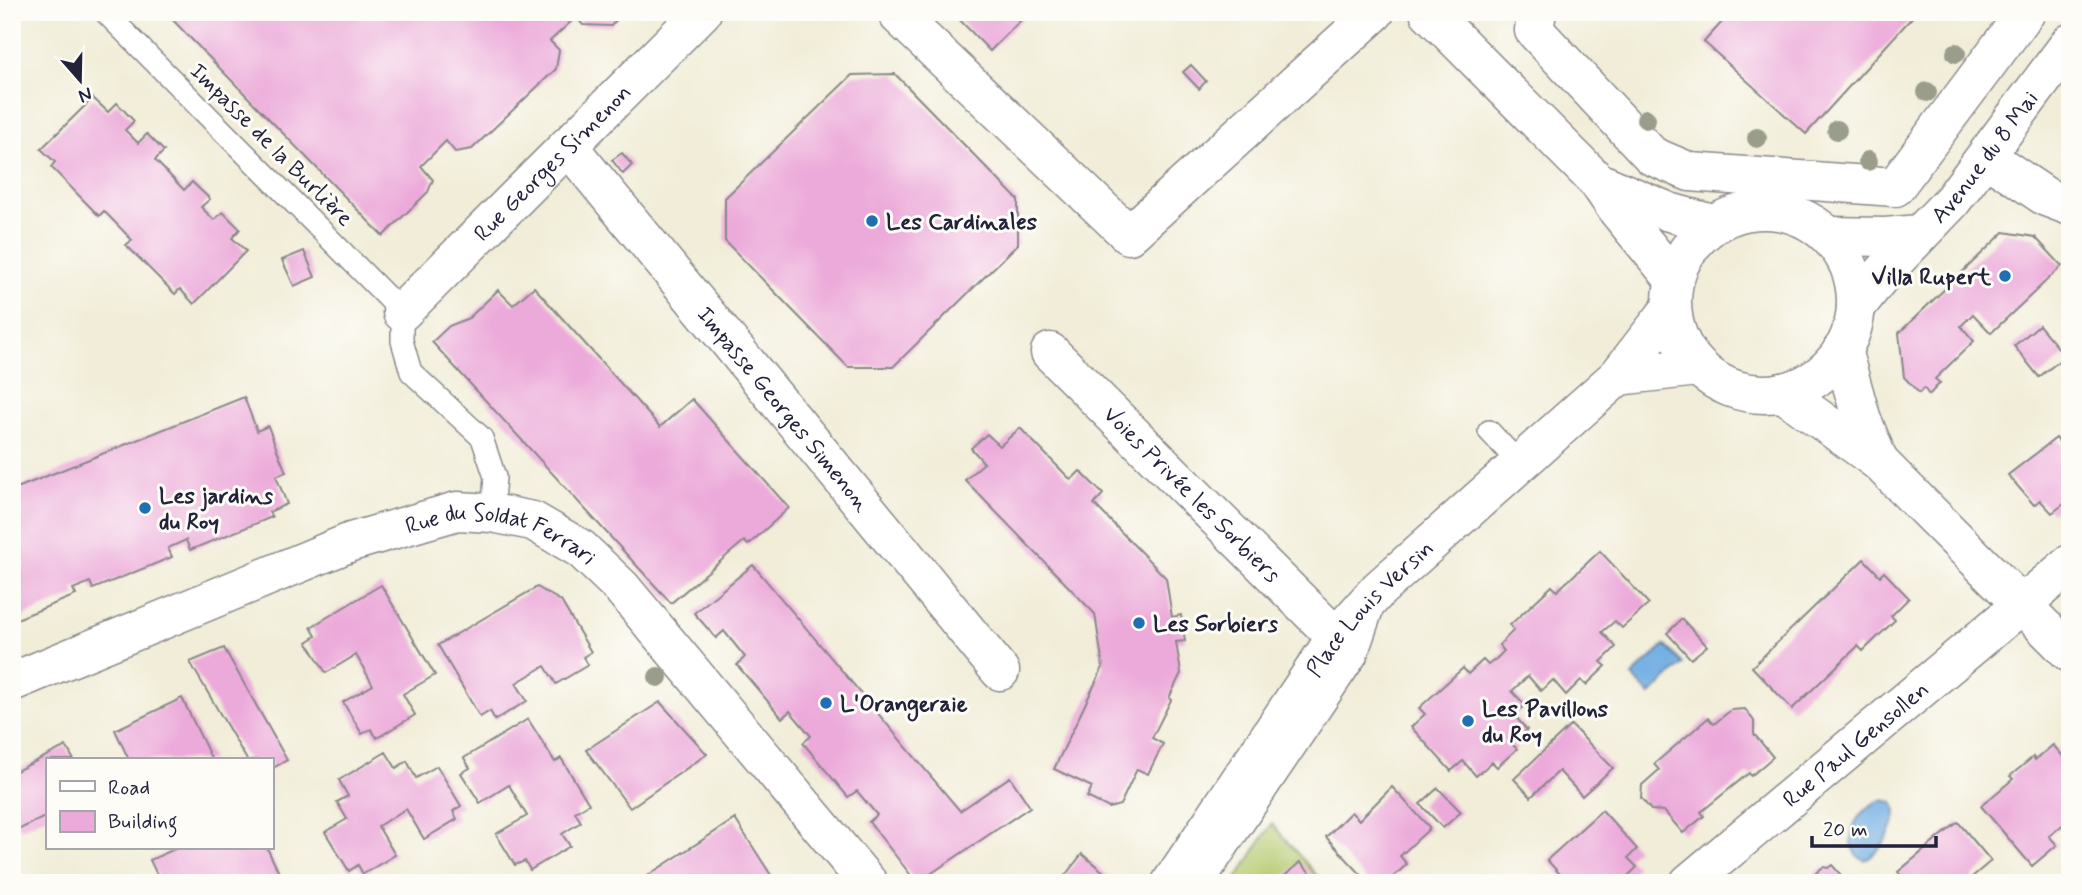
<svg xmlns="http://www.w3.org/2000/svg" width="2082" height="895" viewBox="0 0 2082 895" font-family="Mynerve,sans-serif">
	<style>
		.green { fill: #b3c96d; stroke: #6a7654; stroke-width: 2 }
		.water { fill: #71ade3; stroke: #4a688f; stroke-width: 2 }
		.building { fill: #ecaada }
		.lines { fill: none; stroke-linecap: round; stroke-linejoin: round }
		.lane-casing { stroke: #8a888a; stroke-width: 24 }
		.street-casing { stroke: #8a888a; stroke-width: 41 }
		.secondary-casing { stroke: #8a888a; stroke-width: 41 }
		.lane { stroke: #fff; stroke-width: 21 }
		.street { stroke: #fff; stroke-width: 38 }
		.secondary { stroke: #fff; stroke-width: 38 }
		.tree { fill: #9b9d8b }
		.poi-dot { fill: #1f6fb2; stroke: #fdfcf7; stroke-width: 2.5 }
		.labels { text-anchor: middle; stroke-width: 6; stroke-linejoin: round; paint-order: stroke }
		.street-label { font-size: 23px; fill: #22223b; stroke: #fdfcf7 }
		.poi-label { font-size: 23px; font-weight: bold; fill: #22223b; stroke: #fdfcf7; text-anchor: start }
	</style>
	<rect width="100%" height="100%" fill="#fdfcf7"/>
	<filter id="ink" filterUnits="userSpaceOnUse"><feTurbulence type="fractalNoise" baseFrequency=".0143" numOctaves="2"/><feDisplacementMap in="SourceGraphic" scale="14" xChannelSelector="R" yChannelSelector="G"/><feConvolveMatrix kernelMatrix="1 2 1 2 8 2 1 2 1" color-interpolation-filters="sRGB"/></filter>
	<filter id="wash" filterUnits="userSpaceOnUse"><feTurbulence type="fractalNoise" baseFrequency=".00686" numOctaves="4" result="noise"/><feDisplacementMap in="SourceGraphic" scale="28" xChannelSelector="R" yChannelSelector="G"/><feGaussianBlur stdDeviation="1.57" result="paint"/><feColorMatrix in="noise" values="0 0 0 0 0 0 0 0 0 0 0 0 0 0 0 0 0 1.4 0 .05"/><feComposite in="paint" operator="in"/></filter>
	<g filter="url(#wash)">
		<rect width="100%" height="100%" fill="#f1edd8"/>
		<path class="green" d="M1272 824 1323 883H1234Z"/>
		<g class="water">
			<path d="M1665 645 1683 664 1650 695 1632 676Z"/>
			<path d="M1881 800 1892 802 1895 806C1900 822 1880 854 1865 860L1856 855 1851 845C1850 825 1862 807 1881 800Z"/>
		</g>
		<g id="blocks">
			<g class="building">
				<path d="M165 12H623L611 26 583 25 576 17 550 41 559 50 556 69 472 149 455 152 446 141 421 166 433 180 428 192 383 236Z"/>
				<path d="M952 12H1029L990 51Z"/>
				<path d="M1731 12H1917L1806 134 1704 42Z"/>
				<path d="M1191 65 1206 81 1199 89 1183 72Z"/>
				<path d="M895 74 1018 200V244L893 367H848L725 241V198L852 75Z"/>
				<path d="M93 98 108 112 117 103 134 121 125 130 138 143 147 134 164 151 155 160 184 190 192 182 210 199 201 207 214 220 223 212 240 229 232 238 246 251 194 304 180 289 175 294 126 245 132 240 104 211 99 216 51 167 55 162 41 149Z"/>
				<path d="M622 153 632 165 623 174 612 160Z"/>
				<path d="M2004 232 2035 237 2062 266 1991 333 1973 314 1961 326 1974 341 1935 379 1940 383 1929 395 1924 388 1919 393 1904 377 1899 333Z"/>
				<path d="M304 251 315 277 294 286 282 260Z"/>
				<path d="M534 287 660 427 692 399 789 508 748 545 744 541 671 603 432 342 449 326 469 318 498 290 513 305Z"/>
				<path d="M2039 325 2065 356 2039 377 2014 346Z"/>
				<path d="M244 397 257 431 268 426 277 450 286 472 276 476 287 504 269 512 272 517 190 550 186 540 168 548 172 557 93 589 90 582 73 589 76 595 12 621V490Z"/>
				<path d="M1020 428 1071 480 1080 471 1103 494 1094 504 1166 578 1172 617 1181 615 1185 641 1176 642 1181 673 1169 698 1171 700 1152 738 1163 744 1148 774 1137 769 1120 805 1109 808 1087 797 1092 787 1054 769 1103 667 1095 614 965 480 984 463 971 448 987 434 1000 446Z"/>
				<path d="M2056 438 2070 455V494L2065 498 2068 501 2052 513 2040 500 2034 505 2008 475Z"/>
				<path d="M1600 551 1649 604 1622 628 1615 621 1602 632 1616 647 1601 662 1606 666 1586 685 1581 680 1566 695 1553 680 1541 691 1528 676 1512 691 1525 705 1514 715 1527 730 1512 744 1517 749 1497 767 1492 762 1476 776 1463 761 1451 771 1411 727 1425 714 1419 708 1463 668 1468 674 1483 660 1488 665 1496 659 1504 651 1499 645 1514 630 1510 625 1552 586 1557 591Z"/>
				<path d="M1864 559 1880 576 1884 572 1909 598 1891 616 1895 620 1863 651 1858 646 1792 709 1752 667Z"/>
				<path d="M753 565 960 811 1010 777 1030 807 917 883 869 822 877 815 857 791 848 797 803 743 811 736 790 711 782 718 737 665 745 657 724 631 716 638 694 613Z"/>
				<path d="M381 585 435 675 403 694 415 715 377 738 371 729 362 734 343 702 373 685 356 655 326 673 307 642 316 636 311 627Z"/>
				<path d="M537 587 561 601 591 652 583 657 588 665 556 684 545 666 516 683 527 701 495 720 490 711 480 717 438 645Z"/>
				<path d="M1682 619 1707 646 1691 659 1667 633Z"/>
				<path d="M224 648 287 760 271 769V760H247L190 662Z"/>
				<path d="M182 698 212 760H129L115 730Z"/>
				<path d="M660 702 707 754 630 808 586 750Z"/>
				<path d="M1745 709 1754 721V734L1773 757 1751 776 1749 773 1701 812 1704 816 1683 833 1664 811 1651 810 1641 798 1642 785 1659 770 1654 764 1708 718 1714 724 1731 710Z"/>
				<path d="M528 719 555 762 561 758 589 804 575 812 581 822 562 834 570 846 530 870 525 861 515 865 496 834 527 816 509 785 480 803 461 773 470 768 464 758Z"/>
				<path d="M1571 725 1613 768 1582 796 1559 771 1531 797 1514 779Z"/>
				<path d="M2053 745 2070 764V819L2049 836 2057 845 2032 866 1981 806 2013 779 2010 776 2033 757 2035 760Z"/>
				<path d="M66 746 74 760H47V816L20 829 12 814V773Z"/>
				<path d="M386 752 396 768 407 761 416 778 437 766 461 806 453 811 457 819 424 839 406 809 378 826 395 855 363 874 358 865 349 871 325 832 347 819 337 802 348 796 339 780Z"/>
				<path d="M1392 787 1430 828 1400 856 1407 864 1387 883H1369L1326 837 1351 812 1359 820Z"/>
				<path d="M1438 788 1461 812 1443 828 1420 804Z"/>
				<path d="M1602 810 1637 849 1628 858 1637 867 1621 883H1568L1547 860Z"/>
				<path d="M735 819 776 883H636Z"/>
				<path d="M1958 822 1991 861 1971 878 1975 883H1907L1898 872Z"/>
				<path d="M177 848H267L284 883H156L160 881 150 860Z"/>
				<path d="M1082 854 1117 883H1059Z"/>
				<path d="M1300 862 1320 883H1277Z"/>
				<path d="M1832 865 1848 883H1811L1810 878 1823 867 1828 868Z"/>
			</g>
		</g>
	</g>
	<g filter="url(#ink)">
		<use href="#blocks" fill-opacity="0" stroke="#8a888a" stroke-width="2"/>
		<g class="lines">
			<defs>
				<g id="lane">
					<path d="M105 12 402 312V341L411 372 482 438 495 477 492 513"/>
					<path d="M1489 431 1519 463"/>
					<path d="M1204 883 1356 657 1373 608"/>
				</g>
				<g id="street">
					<path d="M900 12 899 16 1129 235 1375 12"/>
					<path d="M1537 12 1534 30 1652 156 1690 172 1895 187 2026 12"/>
					<path id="s1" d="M568 146 1000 671"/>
					<path d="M1987 157 2046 197 2070 206"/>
					<path d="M1830 236 1885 237 1919 234"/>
					<path id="s2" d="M1856 307 1883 273 1952 201 2070 43"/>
					<path id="s3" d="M402 312 702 12"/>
					<path id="s4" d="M1050 352 1336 637"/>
					<path d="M1618 376 1698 367"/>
					<path id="s5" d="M12 682 351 542 457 511 492 513 533 521 581 549 621 587 868 883"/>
					<path id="s6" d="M1171 883 1336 637 1379 589 1618 376 1671 308"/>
					<path id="s7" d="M1689 883 2070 564"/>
				</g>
				<g id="secondary">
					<path d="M1429 12 1598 182 1618 211 1674 279"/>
					<path d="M1598 182 1669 212 1713 224"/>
					<circle cx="1764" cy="302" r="92"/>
					<path d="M1842 350 1861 417 1879 462"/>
					<path d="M1782 392 1879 462 2070 653"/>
				</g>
			</defs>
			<use href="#lane" class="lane-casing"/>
			<use href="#street" class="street-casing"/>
			<use href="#secondary" class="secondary-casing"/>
			<use href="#lane" class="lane"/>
			<use href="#street" class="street"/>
			<use href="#secondary" class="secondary"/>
		</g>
		<g class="tree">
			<circle cx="1956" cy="53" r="10"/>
			<circle cx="1927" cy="92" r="10"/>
			<circle cx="1646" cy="119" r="10"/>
			<circle cx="1837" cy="130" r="10"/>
			<circle cx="1757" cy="138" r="10"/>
			<circle cx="1868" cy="161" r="10"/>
			<circle cx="658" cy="677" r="10"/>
		</g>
	</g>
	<g class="poi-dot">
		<circle cx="872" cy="221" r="7"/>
		<circle cx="2005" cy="276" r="7"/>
		<circle cx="145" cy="508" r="7"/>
		<circle cx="1139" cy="623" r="7"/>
		<circle cx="826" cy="703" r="7"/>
		<circle cx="1468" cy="721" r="7"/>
	</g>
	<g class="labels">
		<g class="street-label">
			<text transform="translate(272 144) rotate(45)" y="8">Impasse de la Burlière</text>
			<text dy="8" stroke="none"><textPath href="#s2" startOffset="198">Avenue du 8 Mai</textPath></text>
			<text dy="8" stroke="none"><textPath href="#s3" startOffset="212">Rue Georges Simenon</textPath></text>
			<text dy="8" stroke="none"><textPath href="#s1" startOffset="340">Impasse Georges Simenon</textPath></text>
			<text dy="8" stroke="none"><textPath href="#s4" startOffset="201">Voies Privée les Sorbiers</textPath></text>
			<text dy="8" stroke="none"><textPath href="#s5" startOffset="525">Rue du Soldat Ferrari</textPath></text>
			<text dy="8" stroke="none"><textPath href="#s6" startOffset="340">Place Louis Versin</textPath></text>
			<text dy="8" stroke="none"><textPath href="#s7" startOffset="217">Rue Paul Gensollen</textPath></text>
		</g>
		<g class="poi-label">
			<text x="886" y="229">Les Cardinales</text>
			<text x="1991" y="284" text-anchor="end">Villa Rupert</text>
			<text x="159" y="503">Les jardins<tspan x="159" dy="26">du Roy</tspan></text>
			<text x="1153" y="631">Les Sorbiers</text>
			<text x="840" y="711">L'Orangeraie</text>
			<text x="1482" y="716">Les Pavillons<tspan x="1482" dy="26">du Roy</tspan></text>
		</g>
	</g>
	<rect width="2082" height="895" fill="none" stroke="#fdfcf7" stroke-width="42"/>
	<rect x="46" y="758" width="228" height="91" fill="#fdfcf7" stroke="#a5a5ac" stroke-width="2"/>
	<rect x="60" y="781" width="35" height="10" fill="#ffffff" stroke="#a5a5ac" stroke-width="2"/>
	<text x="108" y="794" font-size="21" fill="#22223b">Road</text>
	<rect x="60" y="811" width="35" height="21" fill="#ecaada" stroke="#a5a5ac" stroke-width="2"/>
	<text x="108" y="828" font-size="21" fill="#22223b">Building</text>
	<g transform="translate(80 80) rotate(160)" stroke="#fdfcf7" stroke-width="5" paint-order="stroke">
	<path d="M0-5L12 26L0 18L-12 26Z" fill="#22223b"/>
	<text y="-10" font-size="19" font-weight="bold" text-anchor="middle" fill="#22223b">N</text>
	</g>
	<path d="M1812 836v10h124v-10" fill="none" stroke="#22223b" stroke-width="3.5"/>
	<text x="1823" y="836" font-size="21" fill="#22223b" stroke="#fdfcf7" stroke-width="5" paint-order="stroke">20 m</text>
</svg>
